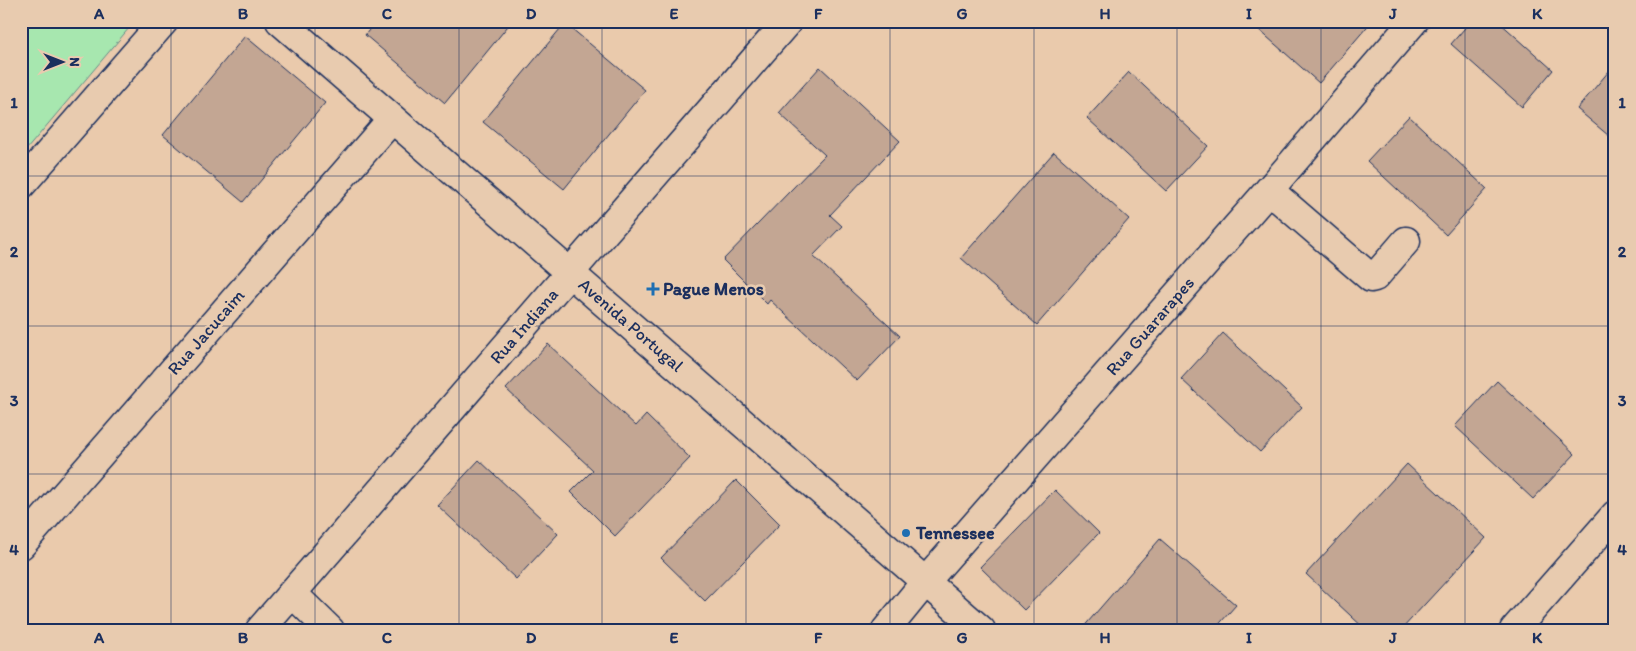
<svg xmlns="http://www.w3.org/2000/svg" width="1636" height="651" viewBox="0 0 1636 651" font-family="Itim,sans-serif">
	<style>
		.green { fill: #a7e7af; stroke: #618b86 }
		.building { fill: #c3a693; stroke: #1b2f5e }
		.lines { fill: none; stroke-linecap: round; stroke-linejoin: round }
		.minor-casing { stroke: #1b2f5e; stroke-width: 31 }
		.minor { stroke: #e8cbaf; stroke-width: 28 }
		.grid { fill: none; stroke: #1b2f5e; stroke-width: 1; stroke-opacity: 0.55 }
		.poi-dot { fill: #1f6fb2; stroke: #e8cbaf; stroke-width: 2 }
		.labels { text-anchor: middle; stroke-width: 5; stroke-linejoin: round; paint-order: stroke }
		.poi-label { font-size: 18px; font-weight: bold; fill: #1b2f5e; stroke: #e8cbaf; text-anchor: start }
		.street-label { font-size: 18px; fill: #1b2f5e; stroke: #e8cbaf }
		.neatline { fill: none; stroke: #1b2f5e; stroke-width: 2 }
		.grid-label { font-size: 16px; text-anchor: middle; font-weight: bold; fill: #1b2f5e }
	</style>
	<rect width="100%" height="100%" fill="#eacaac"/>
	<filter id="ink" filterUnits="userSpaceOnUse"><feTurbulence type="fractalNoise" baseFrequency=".02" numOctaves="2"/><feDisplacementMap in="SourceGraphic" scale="10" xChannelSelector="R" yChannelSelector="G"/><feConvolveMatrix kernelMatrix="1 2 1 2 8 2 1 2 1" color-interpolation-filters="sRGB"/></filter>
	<g filter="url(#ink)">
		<path class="green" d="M21 21H135L21 156Z"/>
		<g class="building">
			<path d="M376 21H512L445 103 365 35Z"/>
			<path d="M1249 21H1372L1319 83Z"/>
			<path d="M1471 21H1498L1553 70 1522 107 1451 44Z"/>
			<path d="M565 23 645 90 564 189 483 122Z"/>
			<path d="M245 36 325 103 243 202 163 135Z"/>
			<path d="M1615 64V141L1577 109Z"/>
			<path d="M820 67 900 141 830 215 842 226 813 256 900 336 857 381 770 300 767 304 723 260 825 155 779 113Z"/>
			<path d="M1129 72 1208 146 1166 191 1087 118Z"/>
			<path d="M1409 116 1487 189 1446 235 1367 161Z"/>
			<path d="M1054 152 1129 219 1037 325 961 258Z"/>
			<path d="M1223 333 1302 407 1260 452 1181 379Z"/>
			<path d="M548 344 636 426 646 415 690 458 615 536 571 492 593 470 506 389Z"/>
			<path d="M1497 381 1575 454 1533 499 1455 426Z"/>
			<path d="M479 460 558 534 516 579 437 505Z"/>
			<path d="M1407 464 1486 538 1401 630H1366L1306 574Z"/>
			<path d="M736 480 780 524 705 601 661 558Z"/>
			<path d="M1055 490 1099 533 1024 610 980 567Z"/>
			<path d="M1160 539 1236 605 1214 630H1081Z"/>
		</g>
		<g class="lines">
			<defs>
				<g id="minor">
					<path d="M280 21 981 630"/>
					<path d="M21 185 164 21"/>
					<path d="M1269 190 1371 278 1375 277 1406 241"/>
					<path d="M21 545 392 119"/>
					<path d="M292 593 330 630"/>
					<path d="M260 630 788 21"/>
					<path d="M886 630 926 581 1269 190 1414 21"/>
					<path d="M1514 630 1615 515"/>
				</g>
			</defs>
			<use href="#minor" class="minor-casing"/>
			<use href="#minor" class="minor"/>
		</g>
	</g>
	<path class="grid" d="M171 21V630M315 21V630M459 21V630M602 21V630M746 21V630M890 21V630M1034 21V630M1177 21V630M1321 21V630M1465 21V630M21 176H1615M21 326H1615M21 474H1615"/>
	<g class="poi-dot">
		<path d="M650.5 281.5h5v5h5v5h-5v5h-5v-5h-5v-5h5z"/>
		<circle cx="906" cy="533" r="5"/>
	</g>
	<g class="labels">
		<g class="poi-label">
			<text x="663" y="295">Pague Menos</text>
			<text x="916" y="539">Tennessee</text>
		</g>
		<g class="street-label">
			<text transform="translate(631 325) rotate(41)" y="6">Avenida Portugal</text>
			<text transform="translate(524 326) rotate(-49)" y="6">Rua Indiana</text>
			<text transform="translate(1150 326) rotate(-49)" y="6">Rua Guararapes</text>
			<text transform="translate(206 332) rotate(-49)" y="6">Rua Jacucaim</text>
		</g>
	</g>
	<rect width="1636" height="651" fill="none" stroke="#e8cbaf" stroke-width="55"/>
	<g transform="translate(62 62) rotate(90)" stroke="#e8cbaf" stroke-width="4" paint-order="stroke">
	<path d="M0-4L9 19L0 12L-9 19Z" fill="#1b2f5e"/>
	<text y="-8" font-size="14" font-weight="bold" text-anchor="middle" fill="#1b2f5e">N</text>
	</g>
	<rect x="28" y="28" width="1580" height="596" class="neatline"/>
	<g class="grid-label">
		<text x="99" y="19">A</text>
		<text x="243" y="19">B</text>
		<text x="387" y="19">C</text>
		<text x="531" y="19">D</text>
		<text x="674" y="19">E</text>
		<text x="818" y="19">F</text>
		<text x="962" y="19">G</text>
		<text x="1105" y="19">H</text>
		<text x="1249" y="19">I</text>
		<text x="1393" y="19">J</text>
		<text x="1537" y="19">K</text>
		<text x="14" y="108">1</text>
		<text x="1622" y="108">1</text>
		<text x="14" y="257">2</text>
		<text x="1622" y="257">2</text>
		<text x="14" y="406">3</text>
		<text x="1622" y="406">3</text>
		<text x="14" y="555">4</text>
		<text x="1622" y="555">4</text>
		<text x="99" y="643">A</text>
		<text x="243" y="643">B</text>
		<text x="387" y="643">C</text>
		<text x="531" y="643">D</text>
		<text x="674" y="643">E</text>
		<text x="818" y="643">F</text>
		<text x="962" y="643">G</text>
		<text x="1105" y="643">H</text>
		<text x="1249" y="643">I</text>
		<text x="1393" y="643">J</text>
		<text x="1537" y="643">K</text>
	</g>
</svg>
